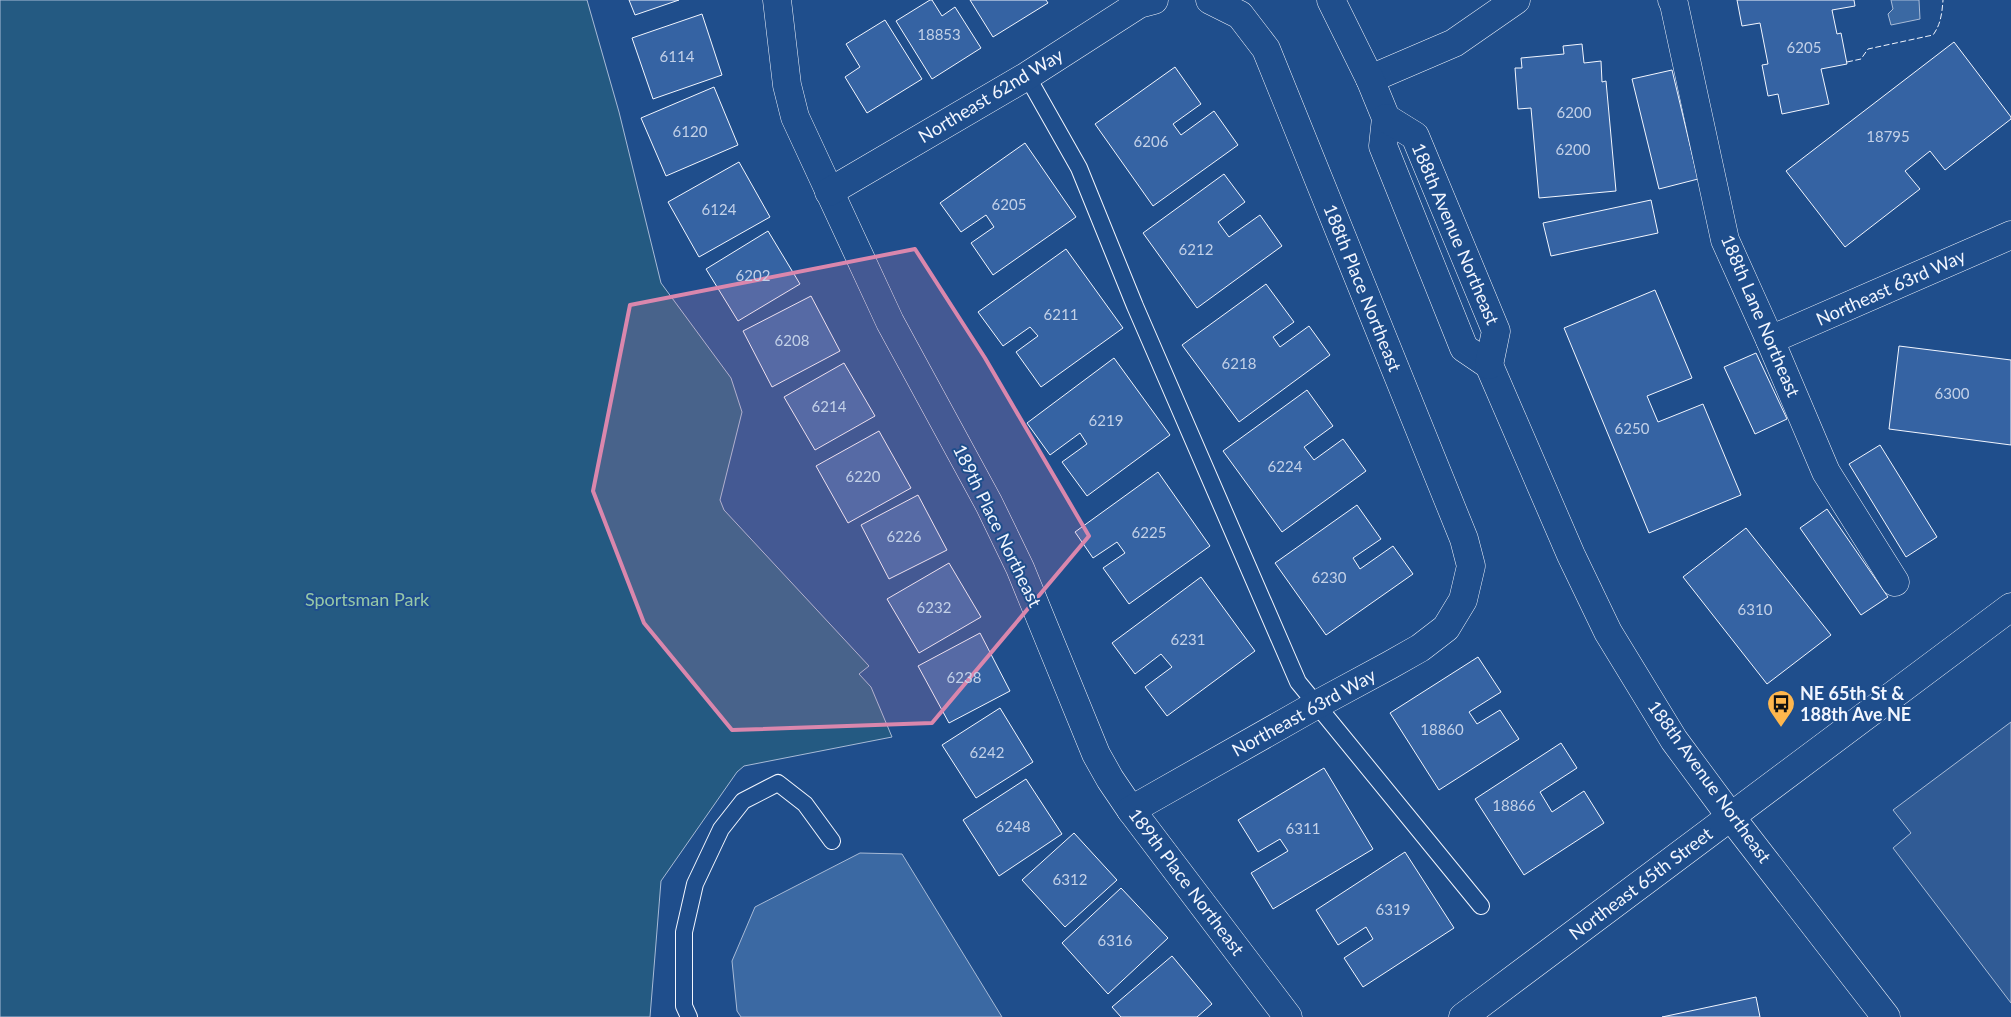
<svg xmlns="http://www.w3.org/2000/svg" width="2011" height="1017" viewBox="0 0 2011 1017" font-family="Lato,sans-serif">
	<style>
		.green { fill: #245a82; stroke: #a8bbd7 }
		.parking { fill: #305b95; stroke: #a8bbd7 }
		.water { fill: #3b69a3; stroke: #a8bbd7 }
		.building { fill: #3563a3; stroke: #f2f6ff }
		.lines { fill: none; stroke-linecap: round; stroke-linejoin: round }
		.service-casing { stroke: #f2f6ff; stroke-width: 18 }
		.minor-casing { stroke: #f2f6ff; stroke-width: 29 }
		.tertiary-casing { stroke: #f2f6ff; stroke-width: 29 }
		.service { stroke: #1f4e8c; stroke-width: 16 }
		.minor { stroke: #1f4e8c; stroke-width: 28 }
		.tertiary { stroke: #1f4e8c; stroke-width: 28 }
		.fence { stroke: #f2f6ff; stroke-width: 1; stroke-dasharray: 6 2.5; stroke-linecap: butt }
		.marked { fill: #da87ad; fill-opacity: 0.2; stroke: #da87ad; stroke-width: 4; stroke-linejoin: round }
		.labels { text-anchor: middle; stroke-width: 4; stroke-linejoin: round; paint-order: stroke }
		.number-label { font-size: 15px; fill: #c3d1e8 }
		.street-label { font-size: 18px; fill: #f2f6ff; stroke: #1f4e8c }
		.park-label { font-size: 18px; fill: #97c8a6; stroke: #1f4e8c }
		.poi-label { font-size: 18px; font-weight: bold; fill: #f2f6ff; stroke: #1f4e8c; text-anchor: start }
	</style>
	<rect width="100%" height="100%" fill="#1f4e8c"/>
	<path class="green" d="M0 0H587L619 112 661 283 731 378 742 412 720 500 724 510 869 666 859 674 871 687 892 737 744 766 737 772 661 881 650 1017H0Z"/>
	<path class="parking" d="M2011 722V1003L1893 848 1911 833 1893 810Z"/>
	<g class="water">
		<path d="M1891 0H1919L1920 19 1891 25 1888 14 1893 9Z"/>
		<path d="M860 853 902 854 1002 1017H741L737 1011 732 961 755 907Z"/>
	</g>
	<g class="building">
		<path d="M629 0H679L635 15Z"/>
		<path d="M930 0H932L942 16 955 7 981 48 932 79 896 21Z"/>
		<path d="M970 0H1046L1048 3 993 37Z"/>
		<path d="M1737 0H1854L1855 6 1832 10 1837 34 1841 33 1847 64 1821 69 1829 104 1782 114 1778 94 1768 96 1762 65 1768 64 1760 23 1742 26Z"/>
		<path d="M702 14 722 75 653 99 632 38Z"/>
		<path d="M885 20 922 79 867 113 845 77 860 67 846 44Z"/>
		<path d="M1954 42 2011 117V119L1945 170 1930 151 1905 171 1920 189 1845 247 1786 171Z"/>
		<path d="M1582 44 1584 63 1601 61 1602 82 1606 81 1616 191 1539 198 1531 108 1518 109 1515 68H1522L1521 58 1564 54 1563 46Z"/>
		<path d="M1175 67 1201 104 1173 124 1181 135 1214 111 1238 145 1153 206 1095 124Z"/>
		<path d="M1672 70 1698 179 1659 189 1632 79Z"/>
		<path d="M714 87 738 145 666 176 641 118Z"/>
		<path d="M1025 143 1076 217 993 275 971 243 994 227 986 215 961 232 940 203Z"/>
		<path d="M739 162 770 217 699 257 668 202Z"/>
		<path d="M1224 174 1245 202 1218 222 1229 237 1260 215 1282 246 1197 308 1143 233Z"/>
		<path d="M1651 200 1658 233 1551 256 1543 223Z"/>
		<path d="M768 231 800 284 738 321 706 269Z"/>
		<path d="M1066 249 1123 328 1041 387 1016 352 1038 336 1030 327 1003 346 978 312Z"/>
		<path d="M1266 284 1294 322 1273 337 1280 347 1309 326 1330 355 1239 422 1182 345Z"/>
		<path d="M1655 290 1692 378 1647 396 1658 422 1703 404 1741 495 1649 533 1564 328Z"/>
		<path d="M811 296 840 351 772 387 743 331Z"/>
		<path d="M1899 346 2011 360V445L1889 429Z"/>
		<path d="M1756 353 1787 419 1755 434 1724 367Z"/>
		<path d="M1114 358 1170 435 1087 496 1062 462 1087 444 1080 433 1050 455 1027 423Z"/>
		<path d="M844 363 875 416 815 450 784 397Z"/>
		<path d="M1307 390 1333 426 1304 447 1314 460 1343 439 1366 471 1282 532 1223 451Z"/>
		<path d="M879 431 911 488 848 523 816 466Z"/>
		<path d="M1880 445 1937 537 1906 557 1849 464Z"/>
		<path d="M1158 472 1210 546 1129 604 1103 568 1125 553 1117 542 1093 558 1075 532Z"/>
		<path d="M918 495 947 550 889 579 861 525Z"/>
		<path d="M1357 505 1381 539 1353 558 1360 569 1393 546 1413 574 1326 635 1275 563Z"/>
		<path d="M1827 509 1888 597 1861 615 1800 528Z"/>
		<path d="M1746 528 1831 635 1767 684 1683 577Z"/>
		<path d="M949 563 981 617 919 653 887 599Z"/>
		<path d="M1201 577 1255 651 1167 716 1145 687 1172 667 1161 654 1135 674 1112 643Z"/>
		<path d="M980 633 1010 691 949 723 918 666Z"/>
		<path d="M1478 657 1501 692 1469 712 1477 724 1500 710 1519 739 1439 790 1390 713Z"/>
		<path d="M1000 708 1033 762 976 798 942 745Z"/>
		<path d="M1561 743 1577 768 1540 792 1552 812 1584 791 1604 823 1524 875 1475 799Z"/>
		<path d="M1324 768 1373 849 1273 909 1251 873 1288 851 1280 839 1258 852 1238 820Z"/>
		<path d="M1026 779 1062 834 999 876 963 820Z"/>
		<path d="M1074 833 1117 880 1065 927 1022 880Z"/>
		<path d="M1405 852 1454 928 1363 987 1344 958 1373 939 1366 927 1338 945 1316 910Z"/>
		<path d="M1121 888 1168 938 1108 994 1062 943Z"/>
		<path d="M1172 956 1212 1004 1197 1017H1121L1112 1007Z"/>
		<path d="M1756 997 1760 1017H1662Z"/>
	</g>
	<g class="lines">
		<defs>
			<g id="service">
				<path d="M1027 76 1079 168 1135 306 1298 682 1481 906"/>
				<path d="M689 1017 684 1006V932L695 884 721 829 743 801 778 783 805 804 832 841"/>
			</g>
			<g id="minor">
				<path d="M777 0 787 85 795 117 890 322 989 504 1020 568 1096 754 1110 779 1131 810 1288 1017"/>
				<path d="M1672 0 1674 4 1725 240 1770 340 1826 472 1895 582"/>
				<path d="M1370 79 1454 43 1516 0"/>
				<path d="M829 192 1027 76 1139 4 1154 0"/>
				<path d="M1770 340 2011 235"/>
				<path d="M1131 810 1316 705 1390 665 1420 648 1446 628 1463 600 1471 566 1464 539 1266 49 1240 15 1210 0"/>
			</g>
			<g id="tertiary">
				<path d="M1331 0 1370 79 1386 118 1383 146 1464 348 1489 365 1571 555 1608 632 1674 740 1731 817 1886 1017"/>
				<path d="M1386 118 1415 136 1496 331 1489 365"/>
				<path d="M1463 1017 2011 607"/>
			</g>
		</defs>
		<use href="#service" class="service-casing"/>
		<use href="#minor" class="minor-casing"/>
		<use href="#tertiary" class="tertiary-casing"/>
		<use href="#service" class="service"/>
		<use href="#minor" class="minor"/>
		<use href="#tertiary" class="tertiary"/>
		<path class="fence" d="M1847 62 1861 59 1868 49 1933 35C1941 24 1942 13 1943 0"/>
	</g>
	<path class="marked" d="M915 249 985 358 1089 536 932 723 732 730 644 623 593 491 630 305Z"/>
	<defs>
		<symbol id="bus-pin" viewBox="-11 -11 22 30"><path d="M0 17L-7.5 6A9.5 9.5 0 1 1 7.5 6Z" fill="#ffb74d" stroke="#1f4e8c"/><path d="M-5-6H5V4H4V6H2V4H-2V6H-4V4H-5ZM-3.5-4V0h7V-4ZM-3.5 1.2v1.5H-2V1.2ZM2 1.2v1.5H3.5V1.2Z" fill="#111"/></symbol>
	</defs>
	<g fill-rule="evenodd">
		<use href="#bus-pin" x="1765" y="688" width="32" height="43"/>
	</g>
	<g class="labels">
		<g class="number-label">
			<text x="939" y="40">18853</text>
			<text x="1804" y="53">6205</text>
			<text x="677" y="62">6114</text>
			<text x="1574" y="118">6200</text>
			<text x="690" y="137">6120</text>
			<text x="1888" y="142">18795</text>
			<text x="1151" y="147">6206</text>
			<text x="1573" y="155">6200</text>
			<text x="1009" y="210">6205</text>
			<text x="719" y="215">6124</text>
			<text x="1196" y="255">6212</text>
			<text x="753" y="281">6202</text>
			<text x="1061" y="320">6211</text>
			<text x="792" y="346">6208</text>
			<text x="1239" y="369">6218</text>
			<text x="1952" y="399">6300</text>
			<text x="829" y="412">6214</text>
			<text x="1106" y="426">6219</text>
			<text x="1632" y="434">6250</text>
			<text x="1285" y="472">6224</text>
			<text x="863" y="482">6220</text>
			<text x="1149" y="538">6225</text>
			<text x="904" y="542">6226</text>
			<text x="1329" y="583">6230</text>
			<text x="934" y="613">6232</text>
			<text x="1755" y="615">6310</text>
			<text x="1188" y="645">6231</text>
			<text x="964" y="683">6238</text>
			<text x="1442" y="735">18860</text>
			<text x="987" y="758">6242</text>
			<text x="1514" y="811">18866</text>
			<text x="1013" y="832">6248</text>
			<text x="1303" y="834">6311</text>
			<text x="1070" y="885">6312</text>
			<text x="1393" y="915">6319</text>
			<text x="1115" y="946">6316</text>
		</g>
		<g class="street-label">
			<text transform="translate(991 96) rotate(-31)" y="6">Northeast 62nd Way</text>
			<text transform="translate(1455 234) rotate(67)" y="6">188th Avenue Northeast</text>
			<text transform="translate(1362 288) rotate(68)" y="6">188th Place Northeast</text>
			<text transform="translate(1891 288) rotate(-24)" y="6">Northeast 63rd Way</text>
			<text transform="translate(1760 316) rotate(67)" y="6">188th Lane Northeast</text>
			<text transform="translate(997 526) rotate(64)" y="6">189th Place Northeast</text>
			<text transform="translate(1304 713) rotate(-29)" y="6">Northeast 63rd Way</text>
			<text transform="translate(1709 782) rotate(54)" y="6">188th Avenue Northeast</text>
			<text transform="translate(1186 882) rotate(53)" y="6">189th Place Northeast</text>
			<text transform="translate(1641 884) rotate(-37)" y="6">Northeast 65th Street</text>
		</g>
		<g class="park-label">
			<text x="367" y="606">Sportsman Park</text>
		</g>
		<g class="poi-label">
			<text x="1800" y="700">NE 65th St &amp;<tspan x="1800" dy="21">188th Ave NE</tspan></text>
		</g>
	</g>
</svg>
